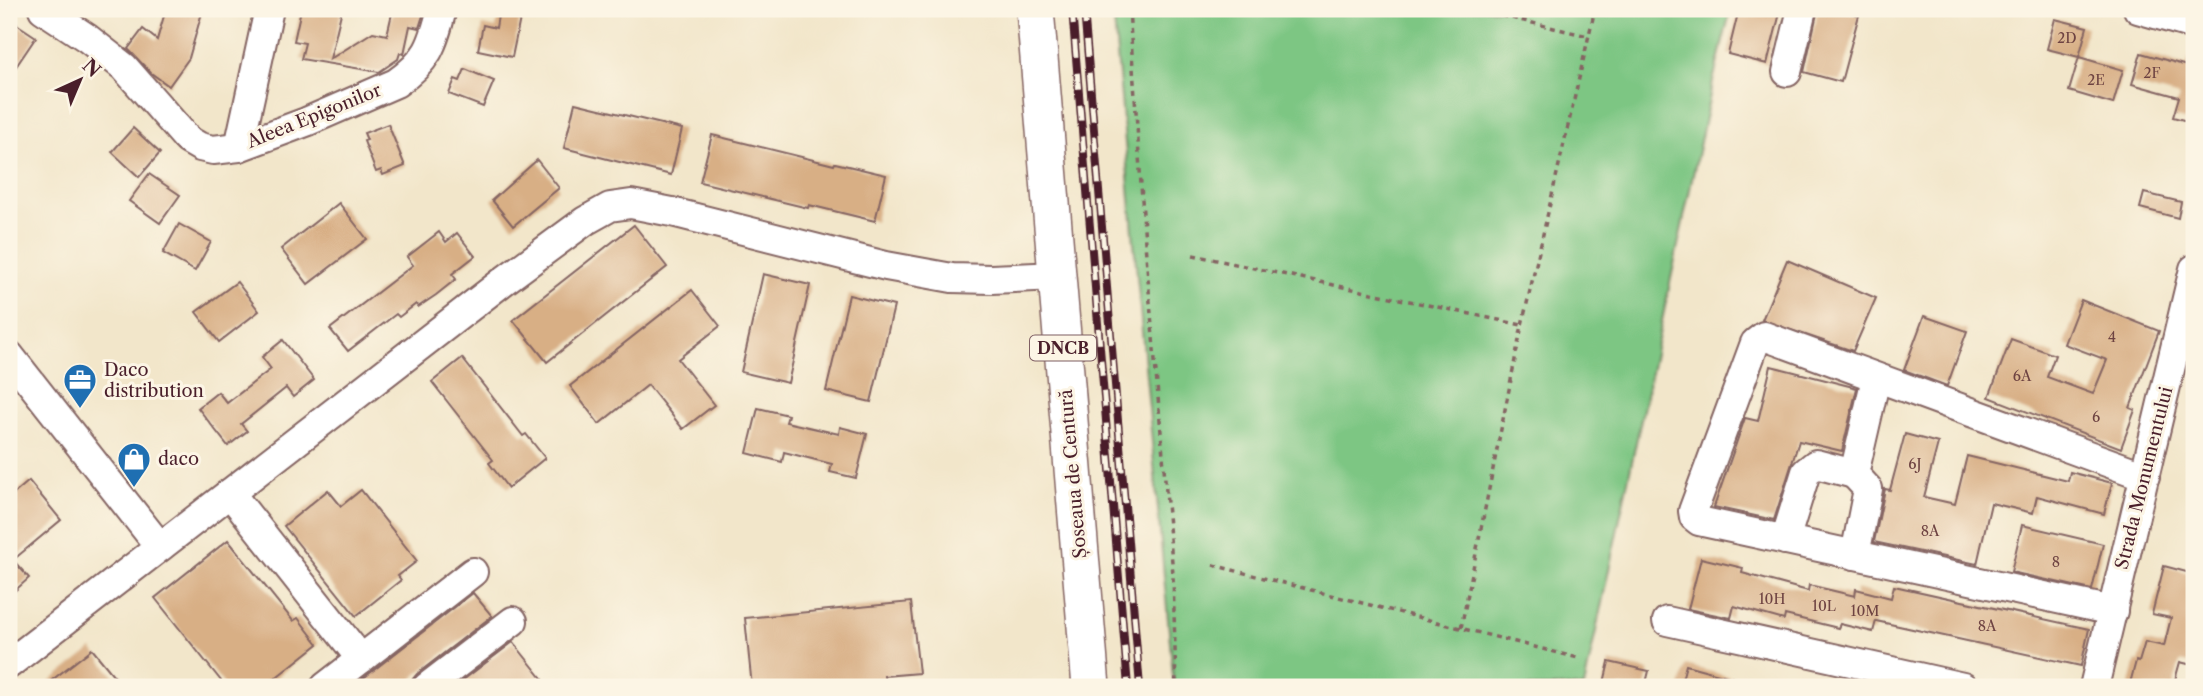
<svg xmlns="http://www.w3.org/2000/svg" width="2203" height="696" viewBox="0 0 2203 696" font-family="'Libre Caslon Text',serif">
	<style>
		.green { fill: #7dc683; stroke: #647257; stroke-width: 2 }
		.building { fill: #d8af85 }
		.lines { fill: none; stroke-linecap: round; stroke-linejoin: round }
		.minor-casing { stroke: #856563; stroke-width: 32 }
		.major-casing { stroke: #856563; stroke-width: 40 }
		.path { stroke: #856563; stroke-width: 3.5; stroke-dasharray: 5 5; stroke-linecap: butt }
		.minor { stroke: #fff; stroke-width: 28 }
		.major { stroke: #fff; stroke-width: 37 }
		.rail-casing { stroke: #4a1f2b; stroke-width: 8 }
		.rail { stroke: #fcf5e5; stroke-width: 5; stroke-dasharray: 16; stroke-linecap: butt }
		.labels { text-anchor: middle; stroke-width: 6; stroke-linejoin: round; paint-order: stroke }
		.number-label { font-size: 14px; fill: #6e4342 }
		.shield { fill: #fcf5e5; stroke: #7f5f63; stroke-width: 2 }
		.shield-label { font-size: 16px; font-weight: bold; fill: #4a1f2b }
		.street-label { font-size: 18px; fill: #4a1f2b; stroke: #fcf5e5 }
		.poi-label { font-size: 18px; fill: #4a1f2b; stroke: #fcf5e5; text-anchor: start }
	</style>
	<rect width="100%" height="100%" fill="#fcf5e5"/>
	<filter id="ink" filterUnits="userSpaceOnUse"><feTurbulence type="fractalNoise" baseFrequency=".0143" numOctaves="2"/><feDisplacementMap in="SourceGraphic" scale="14" xChannelSelector="R" yChannelSelector="G"/><feConvolveMatrix kernelMatrix="1 2 1 2 8 2 1 2 1" color-interpolation-filters="sRGB"/></filter>
	<filter id="wash" filterUnits="userSpaceOnUse"><feTurbulence type="fractalNoise" baseFrequency=".00686" numOctaves="4" result="noise"/><feDisplacementMap in="SourceGraphic" scale="28" xChannelSelector="R" yChannelSelector="G"/><feGaussianBlur stdDeviation="1.57" result="paint"/><feColorMatrix in="noise" values="0 0 0 0 0 0 0 0 0 0 0 0 0 0 0 0 0 1.4 0 .05"/><feComposite in="paint" operator="in"/></filter>
	<g filter="url(#wash)">
		<rect width="100%" height="100%" fill="#f2e6ca"/>
		<path class="green" d="M1113 9H1731L1713 81 1584 687H1174Z"/>
		<g id="blocks">
			<g class="building">
				<path d="M166 9H203L189 58 169 86 151 73 128 49 143 29 157 40Z"/>
				<path d="M301 9H342L330 59 373 32 387 35 393 9H425L419 28 410 26 404 54 400 53 398 59 379 72 301 59 305 43 294 41Z"/>
				<path d="M499 9H522L512 57 478 50 483 25 496 28Z"/>
				<path d="M1739 9H1781L1767 64 1728 54Z"/>
				<path d="M1818 9H1836L1859 15 1841 82 1804 72Z"/>
				<path d="M9 19 36 37 9 77Z"/>
				<path d="M2055 19 2087 27 2079 57 2047 49Z"/>
				<path d="M2141 53 2187 66 2189 59H2194V123L2173 117 2179 97 2132 84Z"/>
				<path d="M2079 57 2123 70 2113 104 2069 91Z"/>
				<path d="M465 69 494 81 483 107 449 94 455 79 460 81Z"/>
				<path d="M575 103 682 129 671 175 564 148Z"/>
				<path d="M388 124 405 166 383 175 381 170 376 172 364 141 367 140 364 133Z"/>
				<path d="M133 128 160 153 139 177 112 152Z"/>
				<path d="M712 135 834 165 835 163 886 175 875 221 809 205 808 208 700 182Z"/>
				<path d="M537 160 559 188 513 226 492 200Z"/>
				<path d="M149 174 180 195 160 223 129 201Z"/>
				<path d="M2144 193 2181 202 2178 218 2140 208Z"/>
				<path d="M339 203 367 239 308 284 281 249Z"/>
				<path d="M179 224 211 242 195 271 163 253Z"/>
				<path d="M634 225 667 267 547 362 513 320Z"/>
				<path d="M439 232 446 242 457 233 475 256 452 274 456 279 436 295 418 307 416 304 399 317 396 314 348 351 330 329 413 265 407 257Z"/>
				<path d="M1787 260 1876 298 1853 351 1762 320Z"/>
				<path d="M763 274 810 285 788 383 741 372Z"/>
				<path d="M237 282 259 311 219 342 196 312Z"/>
				<path d="M692 290 720 326 678 359 714 405 683 429 648 385 599 424 570 386Z"/>
				<path d="M849 295 894 306 871 402 826 391Z"/>
				<path d="M2081 300 2159 331 2130 408 2135 410 2121 448 1989 397 2011 339 2055 355 2047 377 2093 394 2107 360 2064 344Z"/>
				<path d="M1924 316 1967 331 1947 386 1904 370Z"/>
				<path d="M283 340 314 380 293 397 286 388 241 424 247 431 228 446 198 408 218 392 227 403 271 369 262 357Z"/>
				<path d="M462 358 523 436 526 434 545 458 508 488 489 463 493 460 432 382Z"/>
				<path d="M1771 366 1857 388 1842 451 1799 441 1774 520 1714 507 1745 418 1758 421Z"/>
				<path d="M758 408 788 415 786 422 839 434 840 427 867 434 856 478 830 472 832 464 784 452 782 462 747 453Z"/>
				<path d="M1905 434 1938 443 1924 497 1955 504 1967 456 2068 481 2070 472 2112 483 2104 514 2037 496 2033 513 1991 503 1977 564 1874 542 1885 489 1890 490Z"/>
				<path d="M29 481 61 520 13 560 29 578 9 596V498Z"/>
				<path d="M328 490 341 506 361 490 417 561 398 576 401 580 356 616 284 526Z"/>
				<path d="M2022 525 2103 544 2092 590 2011 572Z"/>
				<path d="M228 540 293 621 298 618 318 644 264 687H226L155 598Z"/>
				<path d="M1701 558 1743 568 1742 573 1808 591 1809 585 1855 596 1856 589 1891 598 1894 586 2089 629 2081 666 1876 621 1873 632 1840 624 1838 628 1785 615 1784 620 1734 606 1731 618 1688 609Z"/>
				<path d="M2164 566 2194 574V656L2192 665 2180 662 2173 687H2129L2136 661 2139 662 2145 642 2164 646 2171 618 2152 614Z"/>
				<path d="M473 593 492 616 417 674 412 680 411 687H352Z"/>
				<path d="M911 602 919 673 884 676 885 687H787L786 685 752 687 745 618Z"/>
				<path d="M513 642 549 687H454Z"/>
				<path d="M92 649 123 687H43Z"/>
				<path d="M1609 662 1649 671 1645 687H1603Z"/>
				<path d="M1686 665 1748 682 1747 687H1680Z"/>
			</g>
		</g>
	</g>
	<g filter="url(#ink)">
		<use href="#blocks" fill-opacity="0" stroke="#856563" stroke-width="2"/>
		<g class="lines">
			<defs>
				<g id="minor">
					<path d="M43 9 87 38 124 67 188 140 200 147 213 150 239 147 306 122 396 83C428 61 433 45 442 9"/>
					<path d="M2138 9 2194 25"/>
					<path d="M1787 72 1802 9"/>
					<path d="M239 147 269 9"/>
					<path d="M9 355 160 547"/>
					<path d="M230 493 361 659"/>
					<path d="M1785 540 1806 472 1816 464 1854 474"/>
					<path d="M1855 555 1868 489 1854 474 1876 378"/>
					<path d="M2113 611 1699 521 1694 517 1693 511 1755 343 1764 336 2145 476"/>
					<path d="M1667 621 1963 687"/>
					<path d="M9 664 505 280 585 221 610 207 631 204 672 212 886 266 952 278 991 279 1057 276"/>
					<path d="M325 687 473 572"/>
					<path d="M427 687 513 621"/>
					<path d="M2094 687 2194 269"/>
				</g>
				<path id="major" d="M1035 9 1091 687"/>
			</defs>
			<use href="#minor" class="minor-casing"/>
			<use href="#major" class="major-casing"/>
			<g class="path">
				<path d="M1129 9 1145 243 1173 574 1176 687"/>
				<path d="M1473 9 1588 36"/>
				<path d="M1193 255 1522 325"/>
				<path d="M1213 565 1578 658"/>
				<path d="M1461 628 1522 325 1595 9"/>
			</g>
			<use href="#minor" class="minor"/>
			<use href="#major" class="major"/>
			<defs>
				<g id="rail">
					<path d="M1072 9 1128 687"/>
					<path d="M1084 9 1140 687"/>
				</g>
			</defs>
			<use href="#rail" class="rail-casing"/>
			<use href="#rail" class="rail"/>
		</g>
	</g>
	<defs>
		<symbol id="office-pin" viewBox="-11 -11 22 30"><path d="M0 17L-7.5 6A9.5 9.5 0 1 1 7.5 6Z" fill="#1f6fb2" stroke="#fcf5e5"/><path d="M-6-3h4V-5.5h4V-3h4V5H-6ZM-1-4.5V-3h2v-1.5ZM-6 0V1H6V0Z" fill="#fff"/></symbol>
		<symbol id="shop-pin" viewBox="-11 -11 22 30"><path d="M0 17L-7.5 6A9.5 9.5 0 1 1 7.5 6Z" fill="#1f6fb2" stroke="#fcf5e5"/><path d="M-5-2.5h2.3a2.7 3.5 0 0 1 5.4 0H5L5.5 6h-11ZM-1.5-2.5h3a1.5 2.3 0 0 0-3 0Z" fill="#fff"/></symbol>
	</defs>
	<g fill-rule="evenodd">
		<use href="#office-pin" x="61" y="361" width="38" height="52"/>
		<use href="#shop-pin" x="115" y="440" width="38" height="52"/>
	</g>
	<g class="labels">
		<g class="number-label">
			<text x="2067" y="43">2D</text>
			<text x="2152" y="78">2F</text>
			<text x="2096" y="85">2E</text>
			<text x="2112" y="342">4</text>
			<text x="2022" y="381">6A</text>
			<text x="2096" y="422">6</text>
			<text x="1915" y="469">6J</text>
			<text x="1930" y="536">8A</text>
			<text x="2056" y="567">8</text>
			<text x="1772" y="604">10H</text>
			<text x="1824" y="611">10L</text>
			<text x="1865" y="616">10M</text>
			<text x="1987" y="631">8A</text>
		</g>
		<rect class="shield" x="1030" y="335.5" width="66" height="25" rx="5"/>
		<g class="shield-label">
			<text x="1063" y="354">DNCB</text>
		</g>
		<g class="street-label">
			<text transform="translate(314 116) rotate(-22)" y="6">Aleea Epigonilor</text>
			<text transform="translate(1073 474) rotate(-95)" y="6">Șoseaua de Centură</text>
			<text transform="translate(2144 478) rotate(-76)" y="6">Strada Monumentului</text>
		</g>
		<g class="poi-label">
			<text x="104" y="376">Daco<tspan x="104" dy="21">distribution</tspan></text>
			<text x="158" y="465">daco</text>
		</g>
	</g>
	<rect width="2203" height="696" fill="none" stroke="#fcf5e5" stroke-width="35"/>
	<g transform="translate(80 80) rotate(44)" stroke="#fcf5e5" stroke-width="5" paint-order="stroke">
	<path d="M0-5L12 26L0 18L-12 26Z" fill="#4a1f2b"/>
	<text y="-10" font-size="19" font-weight="bold" text-anchor="middle" fill="#4a1f2b">N</text>
	</g>
</svg>
